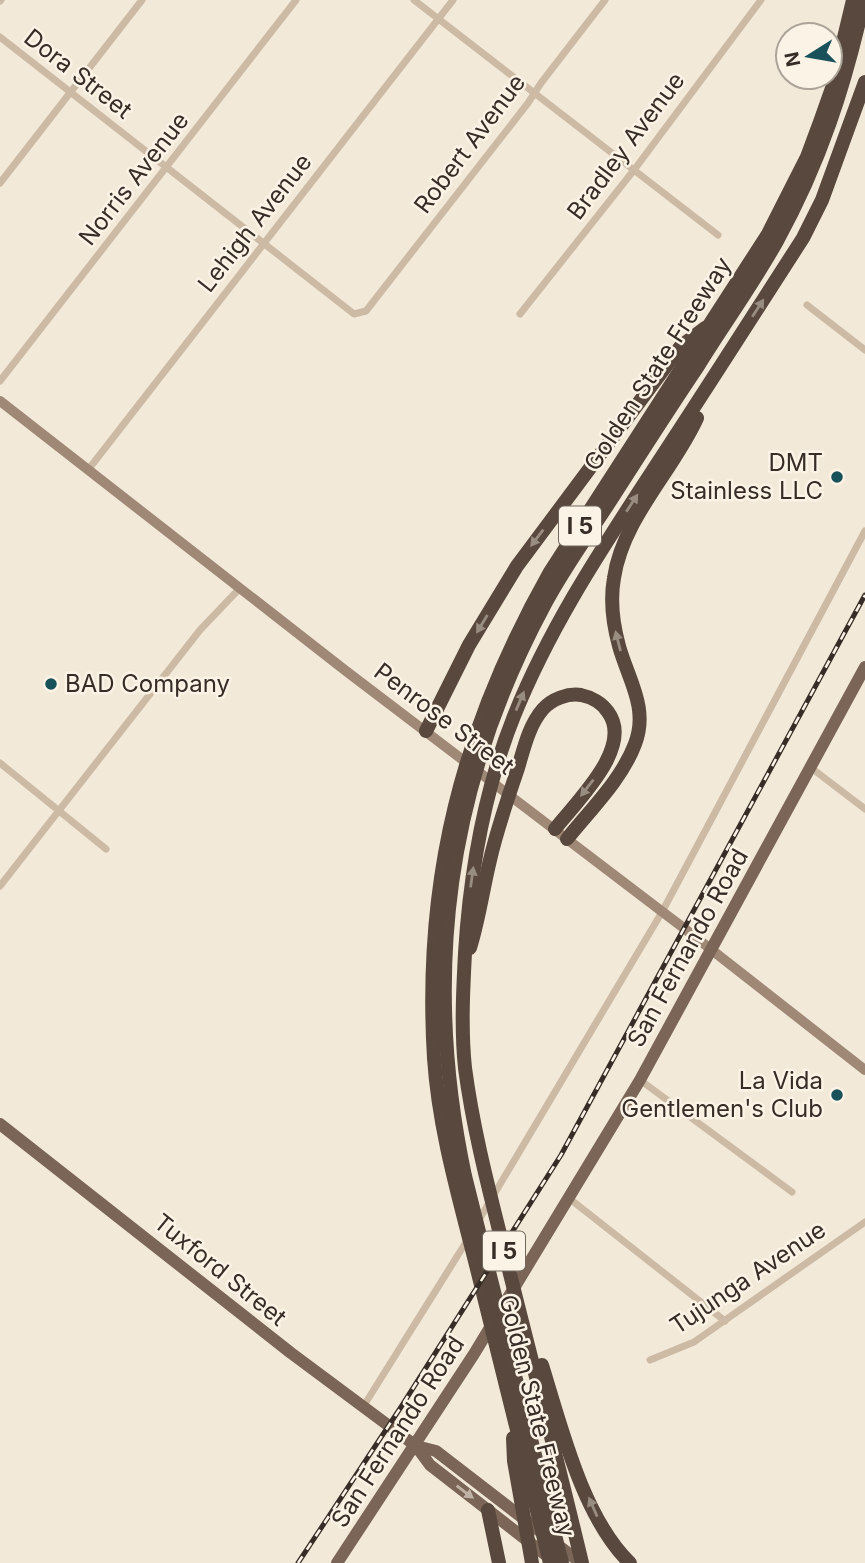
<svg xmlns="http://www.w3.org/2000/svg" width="865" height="1563" viewBox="0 0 865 1563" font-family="Inter,sans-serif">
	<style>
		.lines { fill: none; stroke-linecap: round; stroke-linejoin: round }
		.street { stroke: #ccbaa4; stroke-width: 7 }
		.secondary { stroke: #a08876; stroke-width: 10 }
		.primary { stroke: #7a6556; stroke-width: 12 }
		.highway { stroke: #58483d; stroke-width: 14 }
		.rail-casing { stroke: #372d26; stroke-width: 5 }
		.rail { stroke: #faf3e6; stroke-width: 2.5; stroke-dasharray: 8; stroke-linecap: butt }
		.oneway { fill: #998c81 }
		.oneway2 { fill: #c0b3a5 }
		.poi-dot { fill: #19515b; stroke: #faf3e6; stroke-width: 2.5 }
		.labels { text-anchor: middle; stroke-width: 5; stroke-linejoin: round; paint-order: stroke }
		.shield { fill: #faf3e6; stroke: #726860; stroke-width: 2 }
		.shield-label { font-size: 23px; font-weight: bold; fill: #372d26 }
		.street-label { font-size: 24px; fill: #372d26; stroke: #faf3e6 }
		.poi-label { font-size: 24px; fill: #372d26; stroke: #faf3e6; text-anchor: end }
	</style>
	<rect width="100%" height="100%" fill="#f3e9d9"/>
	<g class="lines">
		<g class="street">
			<path d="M414 0 718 235"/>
			<path d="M0 1 1 0"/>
			<path d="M0 37 354 314 366 311 528 103 541 83 605 0"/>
			<path d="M0 183 142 0"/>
			<path d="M807 305 865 350"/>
			<path d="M520 314 634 170 761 0"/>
			<path d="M0 381 296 0"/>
			<path d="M88 470 453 0"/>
			<path d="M0 763 106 849"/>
			<path d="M810 767 865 809"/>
			<path d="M0 886 200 630 240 588"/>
			<path d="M640 1080 792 1192"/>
			<path d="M570 1199 725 1321"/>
			<path d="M477 1223 662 912 865 531"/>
			<path d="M650 1360 694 1342 865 1222"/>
			<path d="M363 1407 468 1239"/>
		</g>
		<path class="secondary" d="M0 401 346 671 685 929 865 1070"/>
		<g class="primary">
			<path d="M0 1124 291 1353 416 1446 430 1465 551 1559"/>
			<path d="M416 1446 436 1451 581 1563"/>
			<path d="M337 1563 474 1354 640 1080 865 667"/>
		</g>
		<g class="highway">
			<path d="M426 731 469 645 517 566 681 346 705 328"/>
			<path d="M567 839C591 809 622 779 635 744 649 708 628 679 619 646 613 624 610 600 614 578 623 518 673 471 697 418"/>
			<path d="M470 948C479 919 483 889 490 860 497 829 508 798 518 768 524 748 529 725 543 709 552 699 568 693 581 695 591 697 602 703 608 712 634 747 577 801 555 829"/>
			<path d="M542 1365C561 1426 583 1518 630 1563"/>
			<path d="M513 1438 514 1461 532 1563"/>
			<path d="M488 1510 499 1563"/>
			<path d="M550 1563C527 1469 504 1375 480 1281 462 1208 439 1134 434 1058 423 879 462 728 550 572L768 234 807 157 820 122 832 88 853 0"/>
			<path d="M562 1563 465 1176C422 974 447 786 545 604 563 570 586 538 607 506 637 459 667 412 698 366 724 324 753 284 777 241 820 163 845 86 864 0"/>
			<path d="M582 1563C557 1458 530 1354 504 1250 489 1190 473 1129 465 1068 461 1030 463 991 465 953 470 873 484 791 514 716 550 626 603 547 655 467 705 391 754 314 803 238L822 200 865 82"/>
		</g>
		<defs>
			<path id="rail" d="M298 1563 401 1407 561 1155 865 595"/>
		</defs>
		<use href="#rail" class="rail-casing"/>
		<use href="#rail" class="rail"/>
	</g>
	<defs><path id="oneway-solid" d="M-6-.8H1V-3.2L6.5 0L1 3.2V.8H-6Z" transform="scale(1.75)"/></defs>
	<g class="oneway">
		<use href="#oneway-solid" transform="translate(758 308) rotate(-57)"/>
		<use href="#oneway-solid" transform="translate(632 503) rotate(-57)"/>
		<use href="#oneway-solid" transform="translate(537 538) rotate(127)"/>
		<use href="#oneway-solid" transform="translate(482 624) rotate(121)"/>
		<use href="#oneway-solid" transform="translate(618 641) rotate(-104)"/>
		<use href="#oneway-solid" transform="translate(520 701) rotate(-67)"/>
		<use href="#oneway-solid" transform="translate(587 788) rotate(128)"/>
		<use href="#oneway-solid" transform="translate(472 877) rotate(-82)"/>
		<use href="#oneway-solid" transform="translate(593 1507) rotate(-114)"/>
	</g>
	<use class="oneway2" href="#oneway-solid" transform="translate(465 1492) rotate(37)"/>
	<g class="poi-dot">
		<circle cx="837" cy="477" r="7"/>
		<circle cx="51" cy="684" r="7"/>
		<circle cx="837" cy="1095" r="7"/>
	</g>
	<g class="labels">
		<g class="shield">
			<rect x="559" y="506.5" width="42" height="39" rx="5"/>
			<rect x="483" y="1231.5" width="42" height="39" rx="5"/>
		</g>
		<g class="shield-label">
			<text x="580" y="534">I 5</text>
			<text x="504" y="1259">I 5</text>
		</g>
		<g class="street-label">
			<text transform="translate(78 74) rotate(38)" y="8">Dora Street</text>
			<text transform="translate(470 144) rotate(-53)" y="8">Robert Avenue</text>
			<text transform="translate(626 146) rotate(-53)" y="8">Bradley Avenue</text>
			<text transform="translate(134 179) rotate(-52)" y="8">Norris Avenue</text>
			<text transform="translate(255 223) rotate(-52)" y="8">Lehigh Avenue</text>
			<text transform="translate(658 364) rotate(-57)" y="8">Golden State Freeway</text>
			<text transform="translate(444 719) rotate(37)" y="8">Penrose Street</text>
			<text transform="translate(688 948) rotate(-61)" y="8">San Fernando Road</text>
			<text transform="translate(220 1270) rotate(39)" y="8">Tuxford Street</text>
			<text transform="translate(748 1278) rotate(-34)" y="8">Tujunga Avenue</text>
			<text transform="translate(537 1416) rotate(76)" y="8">Golden State Freeway</text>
			<text transform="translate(398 1432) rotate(-57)" y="8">San Fernando Road</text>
		</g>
		<g class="poi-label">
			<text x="823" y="471">DMT<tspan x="823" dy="28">Stainless LLC</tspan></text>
			<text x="65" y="692" text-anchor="start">BAD Company</text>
			<text x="823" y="1089">La Vida<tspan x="823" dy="28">Gentlemen's Club</tspan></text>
		</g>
	</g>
	<g transform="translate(809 56) rotate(259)"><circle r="33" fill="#faf3e6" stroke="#aca499" stroke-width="2"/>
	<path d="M0-5L12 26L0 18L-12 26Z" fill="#19515b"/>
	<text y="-10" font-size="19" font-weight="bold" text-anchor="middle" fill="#372d26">N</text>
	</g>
</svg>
